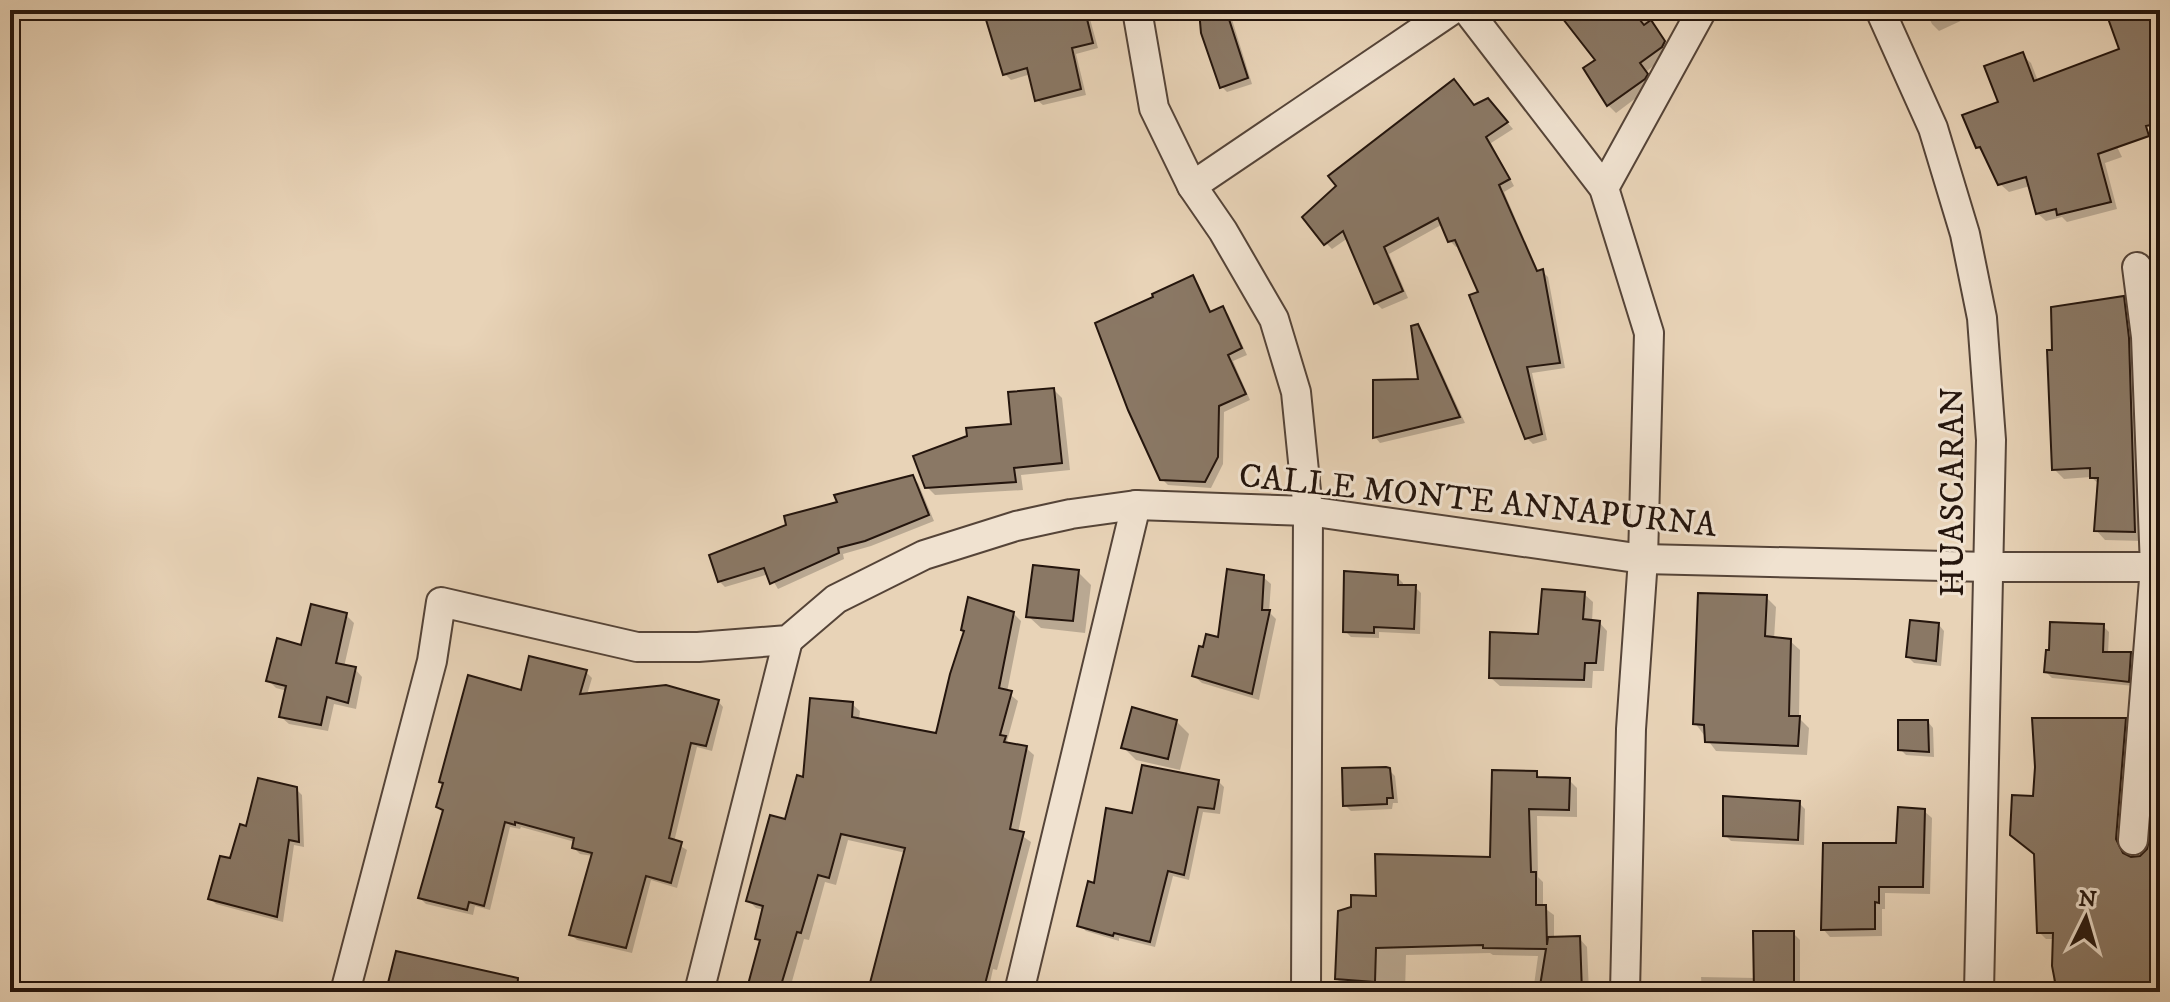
<svg xmlns="http://www.w3.org/2000/svg" width="2170" height="1002" viewBox="0 0 2170 1002" font-family="'IM FELL DW Pica',serif">
	<style>
		.shadow { fill: #0003 }
		.building { fill: #8a7865; stroke: #24150d; stroke-width: 2 }
		.lines { fill: none; stroke-linecap: round; stroke-linejoin: round }
		.street-casing { stroke: #554438; stroke-width: 32 }
		.street { stroke: #f0e2d0; stroke-width: 28 }
		.labels { text-anchor: middle; stroke-width: 6; stroke-linejoin: round; paint-order: stroke }
		.street-label { font-size: 34px; fill: #24150d; stroke: #f0e2d0 }
	</style>
	<rect width="100%" height="100%" fill="#e8d3b7"/>
	<filter id="stains"><feTurbulence type="fractalNoise" baseFrequency=".0025" numOctaves="4"/><feColorMatrix values="0 0 0 0 .2 0 0 0 0 .09 0 0 0 0 .02 0 0 0 .5 -.17"/></filter>
	<radialGradient id="worn" r=".72"><stop offset=".6" stop-color="#630" stop-opacity="0"/><stop offset="1" stop-color="#630" stop-opacity=".3"/></radialGradient>
	<g class="shadow">
		<path d="M984 10H1039L1041 19 1058 14 1063 18 1084 13 1090 19 1098 48 1076 54 1086 95 1043 105 1037 100 1031 74 1011 80 1005 74Z"/>
		<path d="M1196 10H1229L1252 84 1227 92 1221 86Z"/>
		<path d="M1558 10H1638L1672 50 1646 72 1654 83 1652 86 1616 113 1608 105 1598 60Z"/>
		<path d="M1925 10H1979L1980 12 1939 31 1932 24Z"/>
		<path d="M2107 10H2160V143L2153 138Z"/>
		<path d="M2022 55 2031 63 2038 81 2082 76 2122 157 2105 163 2117 209 2067 222 2062 217 2046 221 2037 213 2030 186 2009 192 2000 184 1987 156 1977 147Z"/>
		<path d="M1474 107H1494L1513 129 1491 143 1514 186 1504 192 1539 273 1542 271 1548 277 1565 368 1532 373 1547 440 1533 444 1527 438 1481 293 1460 246 1456 247 1449 240 1443 224 1389 254 1408 298 1382 309 1376 303 1348 238 1332 249 1326 243Z"/>
		<path d="M1192 277 1198 283 1212 313 1222 308 1228 314 1247 355 1233 361 1250 400 1224 412 1223 464 1211 488 1168 485 1162 479 1156 298Z"/>
		<path d="M2123 299 2132 308 2143 541 2105 540 2096 530 2100 485 2091 477 2064 479 2054 469V352Z"/>
		<path d="M1417 326 1423 332 1465 423 1380 443 1375 437 1420 381Z"/>
		<path d="M1054 390 1062 398 1070 470 1021 475 1023 490 935 495 927 487 969 437 1013 426Z"/>
		<path d="M912 477 918 483 934 521 871 546 843 554 844 559 778 589 769 574 725 587 719 581 839 504Z"/>
		<path d="M1078 572 1091 585 1085 633 1041 628 1028 616Z"/>
		<path d="M1263 577 1271 584 1269 612 1276 619 1259 700 1202 683 1194 676Z"/>
		<path d="M1397 577 1403 583V587H1415L1421 593 1420 634 1379 632V638L1351 637 1345 631Z"/>
		<path d="M1584 594 1593 602 1592 622H1599L1607 631 1604 671H1593L1592 688 1500 686 1491 678Z"/>
		<path d="M1766 597 1776 607 1774 639 1790 641 1800 650 1799 718 1809 728 1807 755 1716 751 1695 723Z"/>
		<path d="M1013 613 1021 621 1007 692 1018 701 1007 741 1011 745 1026 748 1034 755 1018 833 1031 842 997 970 993 969 988 992H868L906 853 848 840 836 885 825 882 809 940 804 939 789 992H751L762 943 757 939 764 910 756 908 748 900 805 779 852 704 860 711 859 720 937 735Z"/>
		<path d="M346 615 354 623 344 667 355 669 362 677 356 709 334 704 328 731 289 724 281 717 287 691 276 688 268 680 302 647Z"/>
		<path d="M1939 625 1944 631 1941 666 1914 663 1908 657Z"/>
		<path d="M2103 626 2109 632 2108 654H2130L2136 660 2134 686 2052 678 2046 672Z"/>
		<path d="M586 672 592 678 587 695 718 701 723 707 712 751 697 747 674 842 687 850 677 888 651 880 632 953 577 940 571 934 593 856 580 854 574 848 575 842 521 827 520 829 510 827 490 910 475 906 473 915 426 904 420 898 445 813 438 807 445 785 442 782 522 692Z"/>
		<path d="M2125 720 2132 726 2122 848 2126 857 2140 858 2148 851 2152 842 2160 741V992H2053L2055 939H2046L2039 932 2035 798Z"/>
		<path d="M1176 721 1189 734 1180 770 1136 760 1124 748Z"/>
		<path d="M1928 722 1933 728 1934 757 1906 755 1900 749Z"/>
		<path d="M1389 770 1395 776 1398 803H1393L1392 809 1351 811 1345 805Z"/>
		<path d="M1536 773 1542 779 1569 780 1577 788V817L1537 816 1538 877 1543 882V907L1554 915V939L1579 938 1587 947 1589 992H1533L1538 956 1493 955 1490 953 1406 955 1405 992H1354V987H1345L1337 979 1378 898 1492 859Z"/>
		<path d="M1218 781 1224 787 1220 814 1203 812 1189 880 1173 876 1155 947 1119 938V941L1086 931 1080 925 1096 885 1133 815Z"/>
		<path d="M296 789 302 795 304 847 294 845 283 922 216 904 210 898 247 829Z"/>
		<path d="M1799 803 1805 809 1804 845 1731 841 1725 835Z"/>
		<path d="M1924 811 1932 818 1930 894 1885 893V909H1882V936L1830 937 1823 929Z"/>
		<path d="M1793 933 1800 940V992H1702L1701 977 1756 978Z"/>
		<path d="M535 984 574 992H532Z"/>
	</g>
	<g class="building">
		<path d="M983 10H1031L1034 18 1059 12 1060 17 1085 11 1093 43 1072 48 1081 89 1035 101 1027 68 1003 75Z"/>
		<path d="M1199 10H1226L1248 78 1220 88 1201 33Z"/>
		<path d="M1556 10H1632L1644 25 1651 20 1665 41 1662 47 1640 63 1648 74 1645 79 1607 106 1583 68 1595 60Z"/>
		<path d="M2105 10H2160V123L2146 126 2149 136 2098 154 2111 202 2057 215 2056 209 2036 214 2026 177 1998 185 1980 147 1976 148 1962 115 1998 102 1984 66 2023 52 2034 81 2119 49Z"/>
		<path d="M1454 79 1474 105 1488 98 1508 122 1486 137 1510 179 1499 185 1537 271 1543 269 1560 363 1527 367 1542 434 1525 439 1469 295 1478 292 1455 240 1448 242 1438 218 1384 247 1403 291 1374 304 1343 231 1324 245 1302 217 1336 186 1328 176Z"/>
		<path d="M1193 275 1210 312 1223 306 1242 348 1228 355 1246 394 1219 406 1218 457 1205 482 1160 480 1128 410 1095 323 1153 297 1152 294Z"/>
		<path d="M2124 296 2129 338 2135 532 2094 531 2098 478H2090V468L2052 470 2047 350H2052L2051 307Z"/>
		<path d="M1418 324 1460 417 1373 438V380L1418 379 1411 326Z"/>
		<path d="M1054 388 1062 463 1014 468 1016 482 925 488 913 456 967 436 966 428 1011 424 1008 392Z"/>
		<path d="M913 475 929 515 865 541 838 548 839 553 770 584 764 568 718 582 709 555 786 525 784 516 837 502 834 495Z"/>
		<path d="M1033 565 1079 570 1073 621 1026 617Z"/>
		<path d="M1227 569 1264 575 1262 610H1270L1252 694 1192 676 1199 646 1203 647 1206 634 1218 637Z"/>
		<path d="M1344 571 1398 575V585H1416L1414 629 1374 627V633L1343 632Z"/>
		<path d="M1542 589 1585 592 1583 619 1600 621 1596 663H1585L1584 680 1489 678 1490 632 1538 634Z"/>
		<path d="M1698 593 1767 595 1765 636 1791 639 1789 716H1800L1798 746 1705 742 1704 725 1693 724Z"/>
		<path d="M968 597 1014 612 999 688 1012 691 1000 735 1006 736 1004 742 1027 746 1010 829 1024 832 983 992H911L870 983 905 848 841 834 829 878 818 875 801 933 797 932 779 992H746L760 940 755 939 763 906 746 901 770 815 785 819 797 775 803 777 810 698 853 702 852 717 936 733 950 674 964 631 961 630Z"/>
		<path d="M311 604 347 613 336 663 356 667 348 703 327 697 321 725 279 717 286 686 266 681 277 638 301 645Z"/>
		<path d="M1910 620 1939 623 1936 661 1906 657Z"/>
		<path d="M2050 622 2104 624 2103 652H2131L2129 682 2044 672 2046 650H2049Z"/>
		<path d="M529 656 587 670 580 694 666 685 719 700 706 746 691 743 669 838 682 842 671 883 646 876 626 948 569 935 592 853 572 848 574 838 515 822V825L505 822 484 906 469 902 467 910 418 898 443 810 436 807 443 783 439 782 468 675 521 690Z"/>
		<path d="M1132 707 1177 720 1168 759 1121 748Z"/>
		<path d="M2032 718H2126L2116 839 2123 853 2131 857 2140 856 2147 849 2151 830 2160 831V992H2057L2052 966 2053 933H2037L2034 854 2010 835 2012 795 2033 796 2035 767Z"/>
		<path d="M1898 720H1928L1929 752 1898 750Z"/>
		<path d="M1142 765 1219 780 1214 809 1198 807 1184 875 1168 871 1150 942 1114 933 1113 936 1077 926 1088 881 1094 883 1106 808 1132 813Z"/>
		<path d="M1386 767 1390 768 1393 798H1387V804L1343 806 1342 768Z"/>
		<path d="M1492 770 1537 771V777L1570 778 1569 810 1529 809 1531 872H1536V905H1546L1547 945 1548 937 1580 936 1582 992H1539L1546 949 1483 948V945L1376 948 1375 982 1335 979 1338 911 1351 907V895L1376 896 1375 854 1490 857Z"/>
		<path d="M258 778 297 787 299 842 289 840 277 917 208 899 220 856 230 858 240 824 246 826Z"/>
		<path d="M1723 796 1800 801 1798 840 1723 836Z"/>
		<path d="M1898 807 1925 809 1923 887H1879V903L1875 902V929L1821 930 1823 843H1896Z"/>
		<path d="M1753 931H1794V992H1754Z"/>
		<path d="M396 951 518 978 517 992H395L397 985 388 983Z"/>
	</g>
	<g class="lines">
		<defs>
			<g id="street">
				<path d="M1137 10 1154 108 1192 186 1223 231 1274 319 1296 392 1308 511 1306 992"/>
				<path d="M1467 10 1604 188 1649 333 1643 559 1631 729 1625 992"/>
				<path d="M1880 10 1933 128 1965 234 1982 318 1991 440 1979 992"/>
				<path d="M1192 186 1452 10"/>
				<path d="M1604 188 1702 10"/>
				<path d="M2133 840 2155 567 2146 337 2137 267"/>
				<path d="M345 992 432 661 441 602 637 647H698L788 640 836 599 924 555 1016 526 1071 514 1136 505 1308 511 1643 559 1989 567H2160"/>
				<path d="M699 992 788 640"/>
				<path d="M1019 992 1136 505"/>
			</g>
		</defs>
		<use href="#street" class="street-casing"/>
		<use href="#street" class="street"/>
	</g>
	<g class="labels">
		<g class="street-label">
			<text transform="translate(1951 492) rotate(-90)" y="12">HUASCARAN</text>
			<text transform="translate(1478 499) rotate(6)" y="12">CALLE MONTE ANNAPURNA</text>
		</g>
	</g>
	<rect width="2170" height="1002" fill="none" stroke="#e8d3b7" stroke-width="40"/>
	<rect x="12" y="12" width="2146" height="978" fill="none" stroke="#24150d" stroke-width="4"/>
	<rect x="20" y="20" width="2130" height="962" fill="none" stroke="#24150d" stroke-width="2"/>
	<g transform="translate(2086 918) rotate(5)" stroke="#f0e2d0" stroke-width="6" paint-order="stroke">
	<path d="M0-6L14 30L0 20L-14 30Z" fill="#24150d"/>
	<text y="-12" font-size="22" font-weight="bold" text-anchor="middle" fill="#24150d">N</text>
	</g>
	<rect width="100%" height="100%" filter="url(#stains)"/>
	<rect width="100%" height="100%" fill="url(#worn)"/>
</svg>
